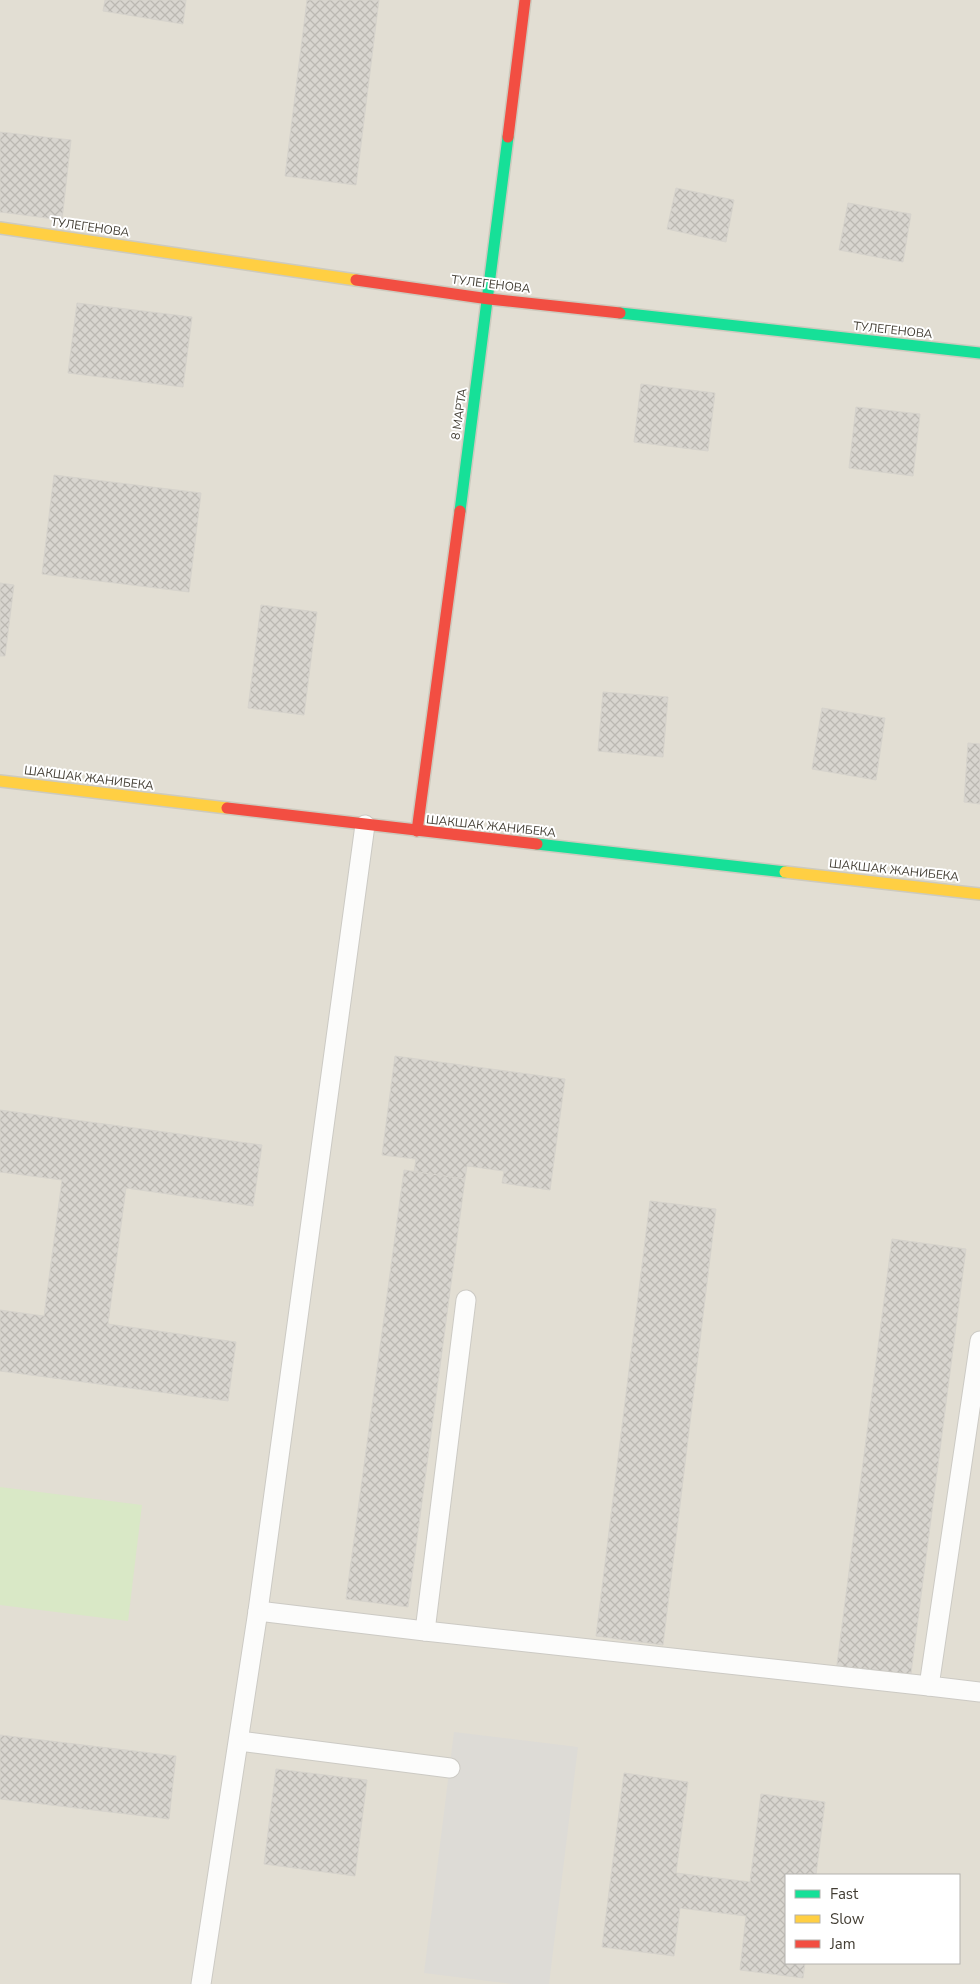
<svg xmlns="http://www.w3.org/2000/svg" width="980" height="1984" viewBox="0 0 980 1984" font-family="'Nunito Sans',sans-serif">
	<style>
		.residential { fill: #e2ded3; fill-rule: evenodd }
		.park { fill: #d9e8c6 }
		.parking { fill: #dddbd6 }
		.building { fill: url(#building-cross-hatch); stroke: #d6d3cc }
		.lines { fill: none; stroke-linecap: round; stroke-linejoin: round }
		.lane-casing { stroke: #cccac4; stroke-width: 21 }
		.fast-casing { stroke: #cdcabe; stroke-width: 14 }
		.slow-casing { stroke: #cdcabe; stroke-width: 14 }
		.jam-casing { stroke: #cdcabe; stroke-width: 14 }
		.lane { stroke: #fcfcfb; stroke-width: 19 }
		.fast { stroke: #16e098; stroke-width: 11 }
		.slow { stroke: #ffcf43; stroke-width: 11 }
		.jam { stroke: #f24e42; stroke-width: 11 }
		.labels { text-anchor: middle; stroke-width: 4; stroke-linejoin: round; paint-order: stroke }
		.street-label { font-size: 12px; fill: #433e34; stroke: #fff }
	</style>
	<defs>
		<pattern id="building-cross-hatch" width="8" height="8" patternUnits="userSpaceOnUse" patternTransform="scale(1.25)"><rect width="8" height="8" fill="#d8d5cf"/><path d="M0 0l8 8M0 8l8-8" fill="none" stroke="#bbb8b2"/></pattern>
	</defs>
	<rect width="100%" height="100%" fill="#eeece6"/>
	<path class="residential" d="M0 0H980V1984H0ZM786 1875H959V1963H786Z"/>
	<path class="park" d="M0 1487 142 1505 128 1621 0 1605Z"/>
	<path class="parking" d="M454 1732 578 1747 549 1984H513L424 1973Z"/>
	<g class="building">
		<path d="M105 0H186L183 24 103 11Z"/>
		<path d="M307 0H379L356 185 285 176Z"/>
		<path d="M0 132 71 140 62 220 0 212Z"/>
		<path d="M676 188 734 200 726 242 667 229Z"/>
		<path d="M848 203 911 214 903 262 839 250Z"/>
		<path d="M77 303 192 317 183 387 68 373Z"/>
		<path d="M641 384 715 393 708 451 634 442Z"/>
		<path d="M856 407 920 414 913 476 849 468Z"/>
		<path d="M54 475 201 493 189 592 42 574Z"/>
		<path d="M0 583 14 585 5 656H0Z"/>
		<path d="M261 605 317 612 304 715 248 708Z"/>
		<path d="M603 692 668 697 663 757 598 751Z"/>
		<path d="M822 708 885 718 876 780 812 769Z"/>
		<path d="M968 743 980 744V804L964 802Z"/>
		<path d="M395 1056 565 1079 550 1190 502 1183 504 1171 467 1166 465 1179 414 1172 416 1159 382 1155Z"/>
		<path d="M0 1110 262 1145 253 1206 126 1188 108 1324 236 1342 228 1401 0 1371V1310L44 1316 62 1180 0 1172Z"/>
		<path d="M404 1170 465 1179 408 1607 346 1599Z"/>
		<path d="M650 1201 716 1209 663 1645 596 1636Z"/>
		<path d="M892 1239 966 1249 910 1681 836 1672Z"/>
		<path d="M0 1735 176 1756 169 1819 0 1799Z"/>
		<path d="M276 1769 367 1780 355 1876 264 1864Z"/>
		<path d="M624 1773 688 1782 676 1873 750 1882 761 1794 825 1802 816 1875H786V1963H805L803 1978 740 1970 746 1916 680 1908 674 1956 602 1947Z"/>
	</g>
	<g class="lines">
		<defs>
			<g id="lane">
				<path d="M980 1341 929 1686 980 1692"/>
				<path d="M258 1611 425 1631 929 1686"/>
				<path d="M425 1631 466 1300"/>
				<path d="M239 1741 450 1768"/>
				<path d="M201 1984 258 1611 365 825"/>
			</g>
			<g id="fast">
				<path d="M620 313 980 353"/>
				<path d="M460 511 508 137"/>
				<path d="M537 844 785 872"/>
			</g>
			<g id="slow">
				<path d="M0 228 356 280"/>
				<path d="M0 781 227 808"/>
				<path d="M785 872 980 894"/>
			</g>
			<g id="jam">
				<path d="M508 137 525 0"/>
				<path d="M356 280 489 299 620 313"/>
				<path d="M227 808 537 844"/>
				<path d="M417 831 460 511"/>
			</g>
		</defs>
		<use href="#lane" class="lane-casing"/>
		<use href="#fast" class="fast-casing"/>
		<use href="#slow" class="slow-casing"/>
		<use href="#jam" class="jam-casing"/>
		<use href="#lane" class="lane"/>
		<use href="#fast" class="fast"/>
		<use href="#slow" class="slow"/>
		<use href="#jam" class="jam"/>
	</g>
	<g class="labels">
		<g class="street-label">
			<text transform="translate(90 227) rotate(8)" y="4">ТУЛЕГЕНОВА</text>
			<text transform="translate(491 284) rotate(7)" y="4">ТУЛЕГЕНОВА</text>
			<text transform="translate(893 330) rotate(6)" y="4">ТУЛЕГЕНОВА</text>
			<text transform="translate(459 414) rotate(-82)" y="4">8 МАРТА</text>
			<text transform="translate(89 778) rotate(7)" y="4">ШАКШАК ЖАНИБЕКА</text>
			<text transform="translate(491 826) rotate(6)" y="4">ШАКШАК ЖАНИБЕКА</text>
			<text transform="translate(894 870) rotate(6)" y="4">ШАКШАК ЖАНИБЕКА</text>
		</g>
	</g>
	<rect x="785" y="1874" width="175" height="90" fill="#ffffff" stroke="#b4b2ae"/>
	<rect x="795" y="1890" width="25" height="8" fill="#16e098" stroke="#b4b2ae"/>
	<text x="830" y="1899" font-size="15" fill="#433e34">Fast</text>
	<rect x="795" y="1915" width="25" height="8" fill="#ffcf43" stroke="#b4b2ae"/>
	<text x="830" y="1924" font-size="15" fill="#433e34">Slow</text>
	<rect x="795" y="1940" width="25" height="8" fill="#f24e42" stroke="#b4b2ae"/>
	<text x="830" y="1949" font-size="15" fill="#433e34">Jam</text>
</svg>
